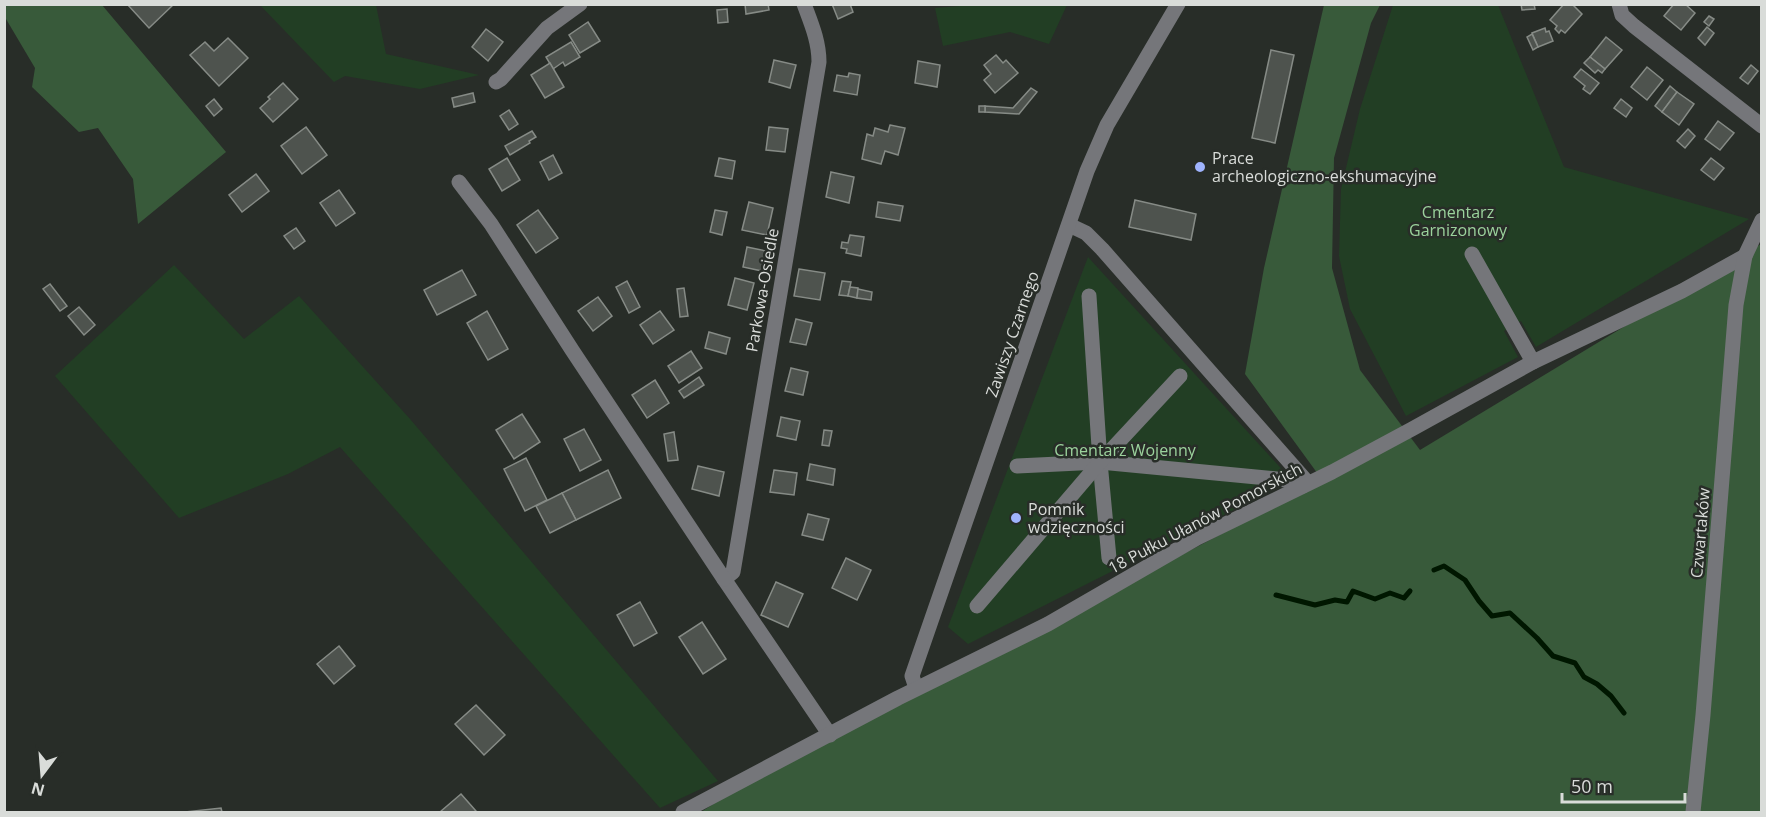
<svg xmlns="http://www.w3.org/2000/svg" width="1766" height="817" viewBox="0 0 1766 817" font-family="'Open Sans',sans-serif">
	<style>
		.green { fill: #223e24 }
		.forest { fill: #385a3a }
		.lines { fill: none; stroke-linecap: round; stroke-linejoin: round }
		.stream { stroke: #001700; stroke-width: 5 }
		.building { fill: #4e534e; stroke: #868b86; stroke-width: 1.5 }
		.minor { stroke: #75767a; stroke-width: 15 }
		.poi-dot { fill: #9fb3fd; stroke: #282d28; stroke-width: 2 }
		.labels { text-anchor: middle; stroke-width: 5; stroke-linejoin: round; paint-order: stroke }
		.poi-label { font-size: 16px; fill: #d9dcd9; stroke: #282d28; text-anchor: start }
		.park-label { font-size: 16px; fill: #9bd29c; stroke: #282d28 }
		.street-label { font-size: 16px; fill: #d9dcd9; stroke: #282d28 }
	</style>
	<rect width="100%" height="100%" fill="#282d28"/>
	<g class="green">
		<path d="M960 4H1067V5L1049 44 1010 32 943 46 935 8 959 6Z"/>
		<path d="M260 5H376L386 54 479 75 420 89 345 76 334 82Z"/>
		<path d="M1393 5H1498L1564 167 1749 219 1536 347 1521 321 1504 331 1518 357 1406 416 1350 309 1339 256 1341 189 1360 109Z"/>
		<path d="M1088 257 1288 476 1287 483 968 644 948 627Z"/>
		<path d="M174 265 244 339 299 296 410 419 718 781 660 808 340 447 288 474 179 518 55 376Z"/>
	</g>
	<g class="forest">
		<path d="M5 4 102 5 226 152 138 224 133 179 98 128 79 132 32 87 35 68 6 19 5 26Z"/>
		<path d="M1324 5H1380L1371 23 1334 158 1332 268 1360 370 1420 450 1761 244V812H701L729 794 1145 574 1323 481 1245 374 1264 268Z"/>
	</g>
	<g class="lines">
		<g class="stream">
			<path d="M1434 570 1444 566 1465 580 1479 601 1492 616 1510 613 1537 638 1553 656 1575 663 1584 677 1597 684 1611 696 1624 713"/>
			<path d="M1276 595 1315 605 1335 600 1347 602 1353 591 1375 599 1390 593 1404 598 1410 591"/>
		</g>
	</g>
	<g class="building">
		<path d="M127 4H174L149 28Z"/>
		<path d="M745 4H768L769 10 746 14Z"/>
		<path d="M832 4H850L853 12 838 19Z"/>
		<path d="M1521 4H1534L1535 9 1522 10Z"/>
		<path d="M1564 4H1572L1582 14 1565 33 1561 30 1559 33 1555 29 1557 26 1550 20Z"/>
		<path d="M1674 4H1685L1695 13 1681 30 1664 16Z"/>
		<path d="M727 9 728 22 718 23 717 10Z"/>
		<path d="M1709 16 1714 19 1709 26 1704 22Z"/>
		<path d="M588 22 600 41 580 53 569 35Z"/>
		<path d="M1707 27 1714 33 1705 45 1698 38Z"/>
		<path d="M1545 28 1546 32 1549 31 1553 41 1538 47 1532 33Z"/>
		<path d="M486 29 503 42 488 61 472 47Z"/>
		<path d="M1532 34 1538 47 1533 50 1527 37Z"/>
		<path d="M1606 37 1622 50 1605 69 1590 57Z"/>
		<path d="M228 38 248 58 219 86 190 55 205 42 214 51Z"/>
		<path d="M571 42 580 57 565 66 563 62 553 69 546 57Z"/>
		<path d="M1271 50 1294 55 1275 143 1252 138Z"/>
		<path d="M996 55 1003 63 1006 60 1018 73 995 93 984 80 991 74 984 65Z"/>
		<path d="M1590 57 1605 69 1602 73 1598 70 1595 73 1584 63Z"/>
		<path d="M774 60 796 65 790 88 769 82Z"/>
		<path d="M918 61 940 65 937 87 915 83Z"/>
		<path d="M550 63 564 87 545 98 531 75Z"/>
		<path d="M1751 65 1758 71 1748 84 1740 78Z"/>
		<path d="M1647 67 1663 80 1647 100 1631 87Z"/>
		<path d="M1581 69 1599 83 1590 94 1583 89 1585 86 1574 77Z"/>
		<path d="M849 73 860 75 857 95 834 91 837 75 848 77Z"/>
		<path d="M283 83 298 99 273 122 260 108 270 99 268 97Z"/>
		<path d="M1670 86 1677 92 1662 112 1655 106Z"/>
		<path d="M1031 88 1037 92 1019 114 985 112V106L1013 108Z"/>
		<path d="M1677 92 1694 104 1679 125 1662 112Z"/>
		<path d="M473 93 475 102 454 107 452 98Z"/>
		<path d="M214 99 222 109 214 116 206 106Z"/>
		<path d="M1621 99 1632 108 1626 117 1614 108Z"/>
		<rect x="979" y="106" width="6" height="6"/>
		<path d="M509 110 518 124 509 130 500 116Z"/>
		<path d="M1718 121 1734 133 1720 150 1705 139Z"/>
		<path d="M890 125 905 128 898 155 885 151 881 164 862 159 867 134 873 136 875 128 888 132Z"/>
		<path d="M306 127 327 155 302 174 281 146Z"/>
		<path d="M769 127 788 129 785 152 766 150Z"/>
		<path d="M1688 129 1695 136 1685 148 1677 141Z"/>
		<path d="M532 131 536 137 529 141 530 143 510 155 505 146Z"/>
		<path d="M553 155 562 173 549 180 540 162Z"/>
		<path d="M507 158 520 180 502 191 489 169Z"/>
		<path d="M719 158 735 161 732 179 715 176Z"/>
		<path d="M1711 158 1724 168 1714 180 1701 170Z"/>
		<path d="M831 172 854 177 849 203 826 197Z"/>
		<path d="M256 174 269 191 242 212 229 195Z"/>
		<path d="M339 190 355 213 336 226 320 203Z"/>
		<path d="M1135 200 1196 214 1191 240 1129 227Z"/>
		<path d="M749 202 773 208 767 235 742 230Z"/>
		<path d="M878 202 903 206 900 221 876 217Z"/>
		<path d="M538 210 558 238 536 253 517 225Z"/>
		<path d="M715 210 727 212 722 235 710 232Z"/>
		<path d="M296 228 305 241 294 249 284 236Z"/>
		<path d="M850 235 864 237 861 256 846 253 847 249 841 248 842 242 848 243Z"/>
		<path d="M747 247 766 251 762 271 743 267Z"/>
		<path d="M799 269 825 273 820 300 794 296Z"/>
		<path d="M462 270 476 295 437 315 424 290Z"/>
		<path d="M735 278 754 283 747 310 728 305Z"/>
		<path d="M627 281 640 307 629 313 616 287Z"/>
		<path d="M842 281 851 282 848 296 839 295Z"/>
		<path d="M50 284 67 306 60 311 43 289Z"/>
		<path d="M850 287 858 288 857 298 848 296Z"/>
		<path d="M684 288 688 316 680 317 677 289Z"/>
		<path d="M858 289 872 292 871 300 857 298Z"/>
		<path d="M598 297 612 316 593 331 578 311Z"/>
		<path d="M79 307 95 325 84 335 68 316Z"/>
		<path d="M487 311 508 349 488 360 467 323Z"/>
		<path d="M660 311 674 330 653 344 640 325Z"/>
		<path d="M796 319 812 323 806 345 790 342Z"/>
		<path d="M709 332 730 338 726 354 705 348Z"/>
		<path d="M691 351 702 368 679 383 668 366Z"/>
		<path d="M791 368 808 372 803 395 785 391Z"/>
		<path d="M699 377 704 385 684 398 679 391Z"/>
		<path d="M655 380 669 403 647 418 632 395Z"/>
		<path d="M522 414 540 442 514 459 496 430Z"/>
		<path d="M781 417 800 421 796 440 777 436Z"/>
		<path d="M584 429 601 460 580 471 564 439Z"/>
		<path d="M824 430 832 431 829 446 822 445Z"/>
		<path d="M674 432 678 460 668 461 664 434Z"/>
		<path d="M526 458 547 500 525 511 504 469Z"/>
		<path d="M810 464 835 469 833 485 807 480Z"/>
		<path d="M698 466 724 472 719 496 692 489Z"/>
		<path d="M608 470 621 498 576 520 562 493Z"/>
		<path d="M774 470 797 473 794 495 770 492Z"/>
		<path d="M562 493 576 520 550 533 536 506Z"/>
		<path d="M808 514 829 519 823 540 802 535Z"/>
		<path d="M846 558 871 570 857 600 832 588Z"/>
		<path d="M776 582 803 594 788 627 761 615Z"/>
		<path d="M640 602 657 633 634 646 617 615Z"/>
		<path d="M702 622 726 659 703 674 679 637Z"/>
		<path d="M339 646 355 666 334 684 317 664Z"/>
		<path d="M476 705 505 735 484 755 455 724Z"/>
		<path d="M461 794 476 811 474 812H440Z"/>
		<path d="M221 808 222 812H185Z"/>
	</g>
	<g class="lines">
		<g class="minor">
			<path d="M804 4C811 23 819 41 819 62L733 572 724 579 830 735"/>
			<path d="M1619 4 1622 15 1634 26 1762 126"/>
			<path d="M496 82 501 79 547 28 580 4"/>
			<path d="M459 182 491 224 572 350 724 579"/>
			<path d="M1069 225 1086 233 1102 249 1308 483"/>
			<path d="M1472 254 1533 362"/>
			<path d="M1089 296 1100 462 1109 558"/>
			<path d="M1017 466 1100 462 1287 480 1303 486"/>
			<path d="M977 606 1100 462 1180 376"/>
			<path d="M916 688 912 676 1087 171 1107 125 1178 4"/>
			<path d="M683 812 898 698 1048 624 1197 538 1332 472 1412 429 1533 362 1682 291 1745 256"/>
			<path d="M1693 812 1703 715 1736 305 1745 256 1762 220"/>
		</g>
	</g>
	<g class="poi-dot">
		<circle cx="1200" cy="167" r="6"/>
		<circle cx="1016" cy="518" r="6"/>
	</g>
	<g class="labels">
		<g class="poi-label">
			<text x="1212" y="164">Prace<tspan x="1212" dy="18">archeologiczno-ekshumacyjne</tspan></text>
			<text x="1028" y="515">Pomnik<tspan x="1028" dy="18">wdzięczności</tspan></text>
		</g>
		<g class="park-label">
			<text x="1458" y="218">Cmentarz<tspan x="1458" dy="18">Garnizonowy</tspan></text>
			<text x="1125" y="456">Cmentarz Wojenny</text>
		</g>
		<g class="street-label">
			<text transform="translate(762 290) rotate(-80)" y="6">Parkowa-Osiedle</text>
			<text transform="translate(1012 334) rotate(-71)" y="6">Zawiszy Czarnego</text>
			<text transform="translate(1205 518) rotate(-28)" y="6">18 Pułku Ułanów Pomorskich</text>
			<text transform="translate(1700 533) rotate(-85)" y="6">Czwartaków</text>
		</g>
	</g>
	<rect width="1766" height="817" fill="none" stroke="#d9dcd9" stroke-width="12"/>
	<g transform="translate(42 775) rotate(196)" stroke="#282d28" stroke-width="4.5" paint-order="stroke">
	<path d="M0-4.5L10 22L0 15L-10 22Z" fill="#d9dcd9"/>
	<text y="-9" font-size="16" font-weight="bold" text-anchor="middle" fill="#d9dcd9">N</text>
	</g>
	<path d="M1562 793v9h123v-9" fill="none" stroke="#d9dcd9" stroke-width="3"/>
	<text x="1571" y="793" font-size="18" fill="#d9dcd9" stroke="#282d28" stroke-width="4.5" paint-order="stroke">50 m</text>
</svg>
